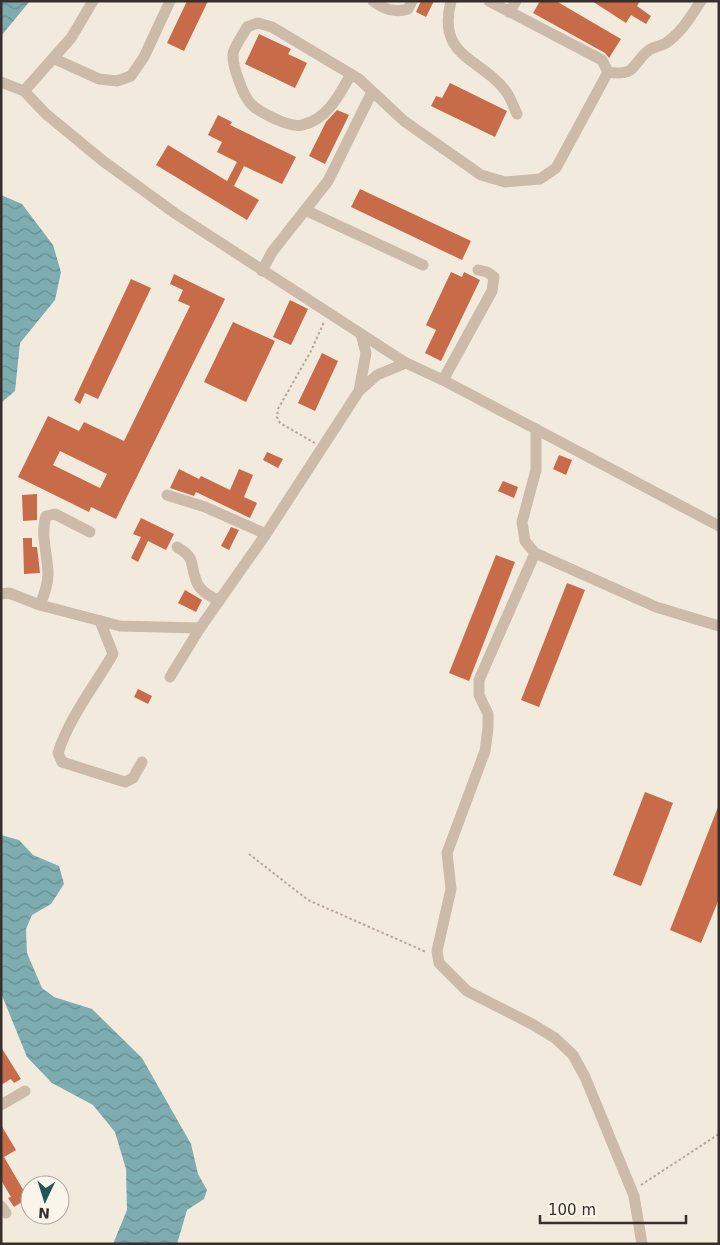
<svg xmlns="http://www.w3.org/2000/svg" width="720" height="1245" viewBox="0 0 720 1245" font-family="'DejaVu Sans',sans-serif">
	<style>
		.water { fill: url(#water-waves) }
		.building { fill: #c76b48; fill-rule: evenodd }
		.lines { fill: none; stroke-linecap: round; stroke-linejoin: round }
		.path { stroke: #b8a494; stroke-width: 2; stroke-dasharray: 2.5 2.5; stroke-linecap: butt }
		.minor { stroke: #ccbaaa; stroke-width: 11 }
	</style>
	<defs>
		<pattern id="water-waves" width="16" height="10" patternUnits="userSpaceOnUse" patternTransform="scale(1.25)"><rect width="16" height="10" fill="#7dadb1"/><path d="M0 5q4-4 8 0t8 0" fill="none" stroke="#678d90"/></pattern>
	</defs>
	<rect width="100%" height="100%" fill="#f3eade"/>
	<g class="water">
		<path d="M1 1H30L1 36Z"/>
		<path d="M1 195 22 204 53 245 61 272 55 300 20 343 15 391 1 403Z"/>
		<path d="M1 835 19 840 33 855 59 866 64 884 51 904 32 915 26 929 27 953 42 988 54 997 92 1009 142 1058 191 1144 198 1174 207 1190 204 1199 187 1210 177 1244H113L127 1210 126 1169 115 1132 93 1105 52 1083 27 1057 1 993Z"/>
	</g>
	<g class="building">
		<path d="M187 1H208L184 51 167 43Z"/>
		<path d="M421 1H434L426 17 416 12Z"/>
		<path d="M540 1H556L621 39 609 58 605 53 533 13Z"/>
		<path d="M592 1H640L637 6 651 16 646 24 631 15 626 23Z"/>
		<path d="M259 34 291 49 288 54 307 63 295 88 245 64Z"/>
		<path d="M450 83 507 111 495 137 431 106 436 96 442 98Z"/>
		<path d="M337 110 349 115 325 164 309 156 326 122Z"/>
		<path d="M218 115 232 122 230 125 296 157 282 184 244 166 234 186 259 200 247 220 156 165 168 145 227 181 237 162 217 152 222 142 208 135Z"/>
		<path d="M360 189 471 241 462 260 351 207Z"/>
		<path d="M451 272 462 277 464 272 480 280 441 361 425 353 436 330 426 325Z"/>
		<path d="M174 274 225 299 116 519 91 507 89 512 18 477 48 416 79 431 84 422 124 441 190 306 178 301 183 290 170 284ZM60 451 107 474 100 488 53 465Z"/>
		<path d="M131 279 151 288 98 399 85 393 80 404 74 400Z"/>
		<path d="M290 300 308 309 291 345 273 337Z"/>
		<path d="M233 322 275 341 246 402 204 382Z"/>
		<path d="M322 353 338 361 315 411 298 403Z"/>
		<path d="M267 452 283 459 278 468 263 460Z"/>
		<path d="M559 455 572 460 566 475 553 469Z"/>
		<path d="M179 469 199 479 201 476 230 490 239 469 253 475 244 497 257 503 250 518 196 492 194 496 170 488Z"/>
		<path d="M503 481 518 487 514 498 498 491Z"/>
		<path d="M37 494V520L23 521 22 495Z"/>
		<path d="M141 518 174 534 166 550 148 541 138 562 131 558 141 537 133 534Z"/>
		<path d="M231 527 239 530 229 550 221 546Z"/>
		<path d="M23 538H32V547H37L40 573 24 574Z"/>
		<path d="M496 555 515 562 469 681 449 673Z"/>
		<path d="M567 583 585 590 539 707 521 700Z"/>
		<path d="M185 590 202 600 196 612 178 603Z"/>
		<path d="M138 689 152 696 148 704 134 697Z"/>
		<path d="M645 792 673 803 641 886 613 875Z"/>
		<path d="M718 807 719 899 701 943 670 930Z"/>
		<path d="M1 1047 21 1079 14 1083 11 1079 1 1085Z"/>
		<path d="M1 1125 16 1150 4 1157 28 1198 14 1207 8 1198 11 1197 1 1180Z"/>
	</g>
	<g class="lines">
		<g class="path">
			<path d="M315 443 280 423 277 417 278 409 311 351 324 322"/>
			<path d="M249 854 308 900 426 952"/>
			<path d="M641 1185 719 1134"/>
		</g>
		<g class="minor">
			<path d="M373 1C384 10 395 13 408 9L412 1"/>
			<path d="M451 1C436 59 483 58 507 93 511 99 514 108 517 114"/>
			<path d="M489 1 602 60 608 72C637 77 631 64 649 50 654 47 661 46 666 43 682 32 691 16 701 1"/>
			<path d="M509 12 516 1"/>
			<path d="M55 59 99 79 117 81 131 76 144 57 170 1"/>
			<path d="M351 74C340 94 327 120 302 125 290 128 260 113 251 104 243 96 232 65 233 54 234 46 244 34 247 27L258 23 272 27 359 79 404 121 481 175 505 182 540 179 556 168 608 72"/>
			<path d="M1 82 24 91 46 114 103 161 176 214 406 363 443 380 719 526"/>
			<path d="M24 91 71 38 93 1"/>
			<path d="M305 210 423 265"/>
			<path d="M262 271 272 252 328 181 372 92"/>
			<path d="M443 380 492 291 494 277 487 272 478 270"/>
			<path d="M359 391 377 375 406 363"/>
			<path d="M536 429V470L522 522 525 541 535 553 656 607 719 626"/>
			<path d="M167 495 205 507 266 534"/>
			<path d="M177 547C197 559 189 562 196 580 199 591 210 596 219 601"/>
			<path d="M535 553 479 680V695L488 714V728L485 751 447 853 451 889 437 951 439 963 467 991 532 1024 555 1038 573 1055 585 1077 634 1196 642 1244"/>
			<path d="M1 594 9 593 40 605 120 626 200 628"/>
			<path d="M40 605C44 595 48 585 48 574 48 555 40 535 46 516L55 514 90 532"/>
			<path d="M100 621 113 654C94 687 70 716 58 753L62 762 125 782 133 778 142 762"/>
			<path d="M170 677 200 628 266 534 359 391 366 353 361 334"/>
			<path d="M1 1105 25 1091"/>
			<path d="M1 1206 6 1213"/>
		</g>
	</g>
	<rect width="720" height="1245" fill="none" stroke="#392f2a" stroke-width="5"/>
	<g transform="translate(45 1200) rotate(184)"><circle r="24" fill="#faf4eb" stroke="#ada59e"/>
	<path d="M0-4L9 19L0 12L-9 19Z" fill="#1e565b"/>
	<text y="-8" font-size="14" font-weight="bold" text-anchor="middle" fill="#392f2a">N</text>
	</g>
	<path d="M540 1215v8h146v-8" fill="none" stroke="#392f2a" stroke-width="2.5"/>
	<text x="548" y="1215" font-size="15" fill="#392f2a" stroke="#faf4eb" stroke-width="4" paint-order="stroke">100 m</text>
</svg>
